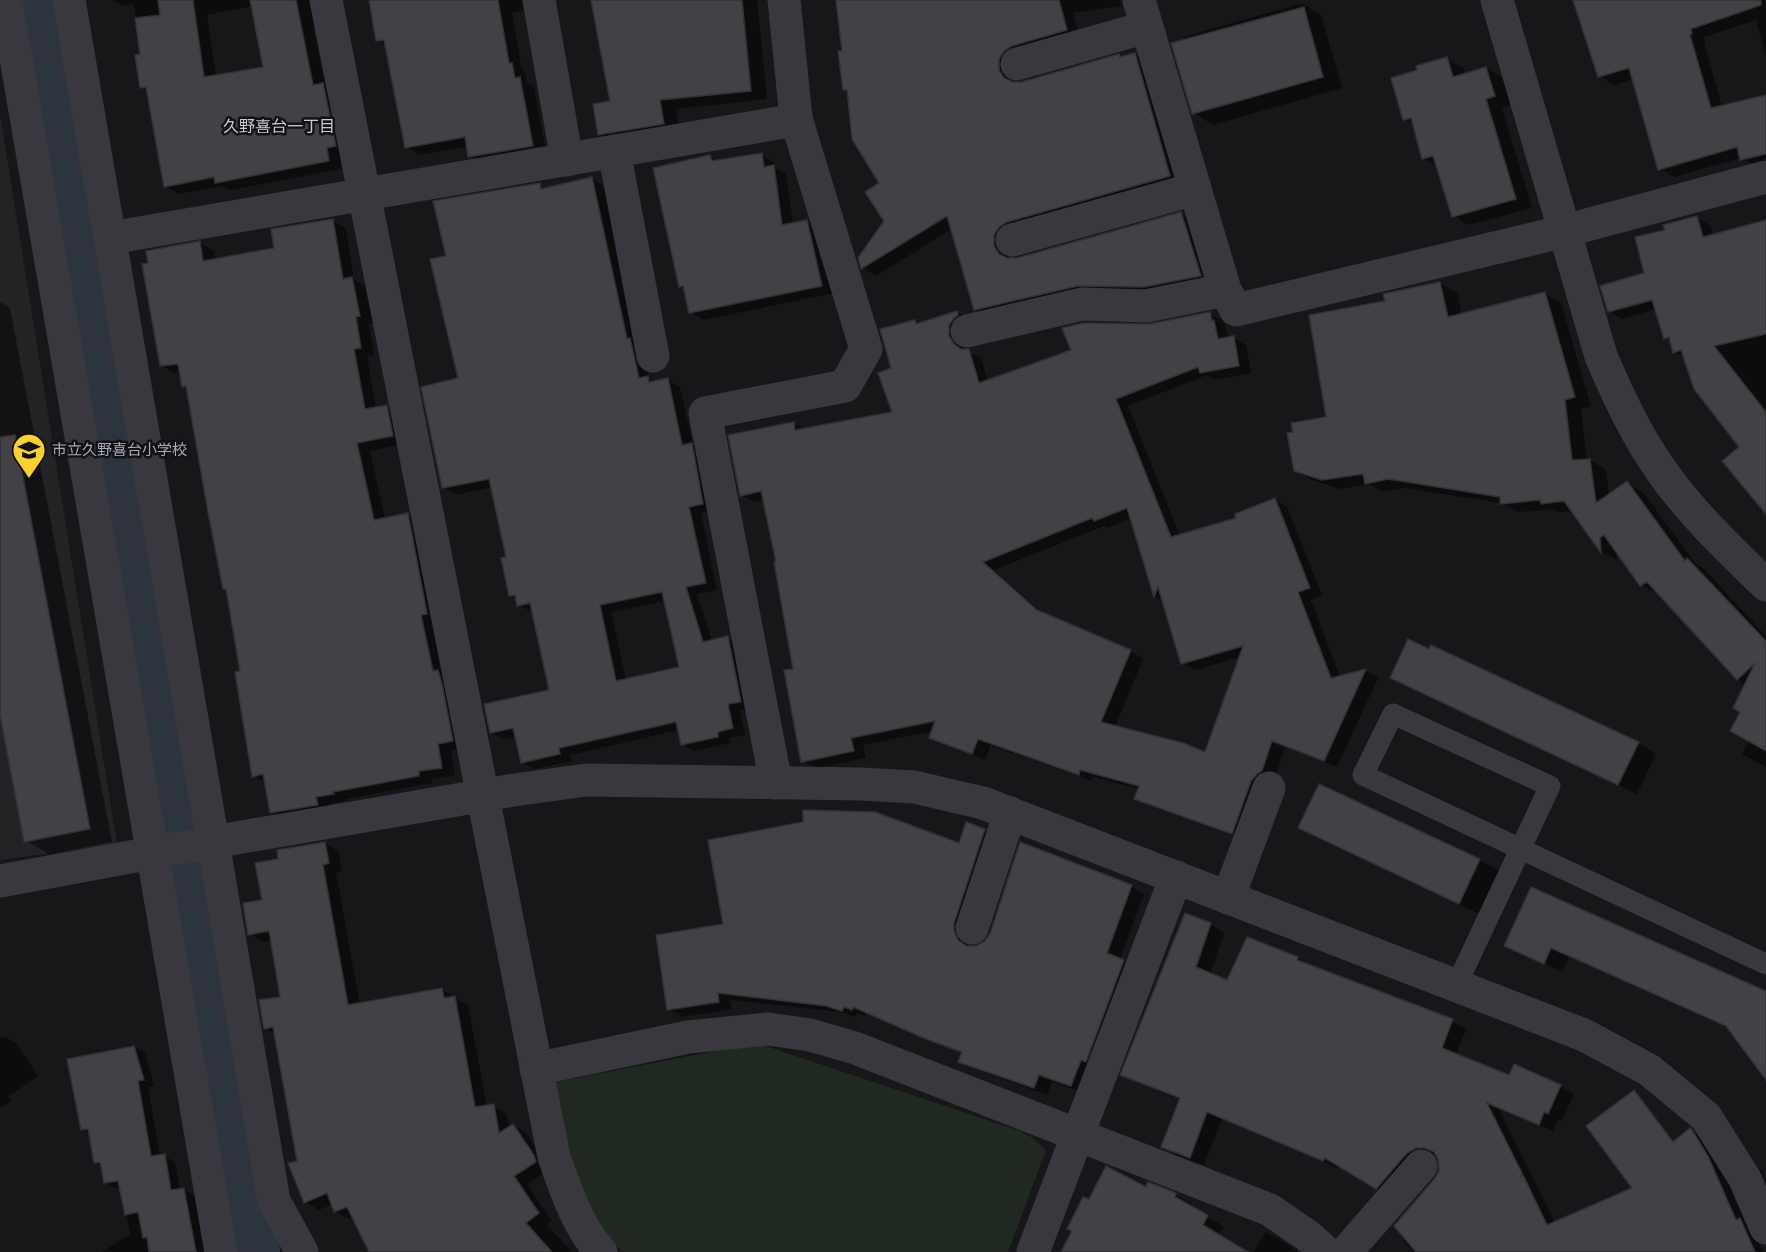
<svg xmlns="http://www.w3.org/2000/svg" width="1766" height="1252" viewBox="0 0 1766 1252" font-family="'Open Sans','Noto Sans JP',sans-serif">
	<style>
		.built { fill: #232326 }
		.green { fill: #1f2821 }
		.shadow { fill: #0007; fill-rule: evenodd }
		.lines { fill: none; stroke-linecap: round; stroke-linejoin: round }
		.river { stroke: #2c343e; stroke-width: 68 }
		.building { fill: #414146; stroke: #323135; stroke-width: 1.5; fill-rule: evenodd }
		.service { stroke: #38383e; stroke-width: 21 }
		.minor { stroke: #38383e; stroke-width: 33 }
		.tertiary { stroke: #38383e; stroke-width: 33 }
		.labels { text-anchor: middle; stroke-width: 5; stroke-linejoin: round; paint-order: stroke }
		.poi-label { font-size: 15px; fill: #a9abba; stroke: #121214; text-anchor: start }
		.neighbourhood-label { font-size: 16px; fill: #cacbd6; stroke: #121214 }
	</style>
	<rect width="100%" height="100%" fill="#171719"/>
	<path class="built" d="M0 114 117 844 0 860Z"/>
	<path class="green" d="M757 1043 1020 1131 1033 1138 1046 1150 1008 1252H623L597 1226 573 1175 556 1082Z"/>
	<g class="shadow">
		<path d="M112 0H313L320 28 314 29 325 86 336 92 349 153 340 155 342 169 230 190 222 186 179 194 165 186 149 91 142 87V56L134 4 122 6ZM253 6 265 68 216 76 207 15Z"/>
		<path d="M370 0H530L531 9 512 13 522 70 525 72 527 83 534 86 546 153 483 164 470 156 468 146 420 155 406 147 386 45 378 40Z"/>
		<path d="M593 0H757L767 99 676 109 680 132 616 143 600 134 611 102Z"/>
		<path d="M837 0H1120L1121 6 1073 13 1080 38 1012 77 1016 84H1022L1119 56 1122 58 1135 54 1148 62 1183 184 1007 254 1011 260H1017L1181 214 1194 222 1214 283 989 317 976 309 952 229 876 276 863 268 860 258 886 221 881 183 849 92 844 90 843 52Z"/>
		<path d="M1574 0H1766V57L1756 20 1704 37 1706 42 1704 43 1722 107 1766 99V165L1756 167 1741 158 1674 177 1660 169 1634 79 1614 85 1600 76Z"/>
		<path d="M1302 3 1321 15 1342 88 1213 125 1194 113 1184 37Z"/>
		<path d="M1447 59 1463 68 1465 75 1486 68 1503 78 1511 105 1502 108 1532 208 1469 225 1453 216 1438 167 1423 158 1414 125 1405 119 1419 71Z"/>
		<path d="M761 155 774 162 775 168 786 174 793 224 807 221 820 229 834 293 703 320 691 312 685 289 680 286 710 157 718 161Z"/>
		<path d="M592 179 604 186 649 378 656 382 668 380 680 387 693 445 704 452 715 510 701 513 717 590 697 594 712 641 728 638 740 645 753 708 740 711 745 735 729 738 730 743 695 751 682 744 679 730 570 755 572 761 534 769 522 762 517 737 503 739 491 732 550 691 533 612 518 605 516 598 511 595 508 558 492 487 456 495 443 487 460 380 447 257 539 185 547 189ZM665 601 681 669 626 680 611 612Z"/>
		<path d="M1697 218 1710 225 1713 236 1766 221V512L1741 447 1685 358 1675 352 1671 341 1666 338 1656 309 1622 319 1609 311 1646 274 1667 231Z"/>
		<path d="M332 220 346 228 354 280 365 286 373 323 369 324 374 355 367 356 376 408 386 406 400 414 406 443 370 451 385 519 407 514 421 522 466 748 451 751 455 775 432 779V783L346 799V801L329 804 331 812 285 820 272 812 266 783 254 776 242 672 228 590 224 588 188 389 183 386 181 372 175 373 161 365 200 243 214 251 215 260 276 249Z"/>
		<path d="M1440 283 1457 293 1462 315 1544 293 1561 303 1591 406 1581 409 1587 460H1590L1606 470 1609 495 1627 483 1643 492 1696 564 1704 569 1766 636V767L1742 754 1749 741 1742 712 1745 687 1659 593 1658 594 1641 585 1616 549 1617 560 1602 552 1573 511 1559 512 1552 509 1518 512 1501 503 1405 488 1383 492 1369 484 1340 489 1312 480 1295 470 1328 418 1387 302Z"/>
		<path d="M0 302 10 308 112 842 49 854 26 841 0 707Z"/>
		<path d="M957 312 970 320 961 344 965 350 981 358 988 382 1150 326 1210 314 1223 321 1229 339 1233 338 1246 345 1251 373 1214 380 1207 375 1128 406 1180 536 1238 519 1274 499 1287 507 1322 595 1311 600 1340 677 1366 671 1378 678 1337 767 1285 747 1275 778 1245 840 1148 805 1136 798 1139 789 1093 777 1092 781 991 745 985 760 944 744 931 737 933 731 863 745 866 758 816 768 803 761 795 670 778 563 764 500 754 502 741 495 793 423 805 430 894 413 893 369 915 321 920 324ZM1132 518 1155 596 1164 601 1182 663 1195 670 1240 657 1206 754 1115 727 1143 659 1131 651 1045 615 994 570 1104 526 1108 528Z"/>
		<path d="M1410 687 1638 743 1656 754 1637 794Z"/>
		<path d="M1320 786 1480 860 1499 871 1479 914 1319 839 1300 828Z"/>
		<path d="M984 830 997 838 966 940 970 947 977 948 985 944 991 935 1021 844 1132 887 1144 894 1120 959 1136 968 1084 1093 1052 1081 1047 1095 973 1068 960 1061 963 1053 866 1013 865 1016 857 1013 855 1017 840 1012 730 1000 732 1009 682 1017 669 1009 725 925 960 845Z"/>
		<path d="M325 843 338 851 342 871 336 872 360 1005 442 990 468 1005 487 1107 494 1106 507 1114 510 1128 513 1125 526 1133 547 1164 549 1170 527 1184 552 1221 547 1225 572 1252H371L353 1217 349 1219 335 1211 333 1204 319 1210 306 1202 276 1034 265 1028 282 998 272 940 263 942 250 934 280 860Z"/>
		<path d="M1532 889 1766 993V1078L1730 1029 1569 957 1562 972 1506 945Z"/>
		<path d="M1210 924 1224 933 1210 975 1228 982 1298 958 1311 966 1452 1021 1466 1029 1456 1055 1510 1077 1560 1086 1574 1094 1562 1121 1558 1119 1553 1131 1499 1109 1555 1223 1659 1252H1413L1403 1241 1441 1170 1437 1155 1429 1156 1391 1196 1339 1165 1337 1168 1222 1119 1204 1165 1177 1155 1163 1147 1181 1100 1136 1082 1122 1075Z"/>
		<path d="M4 1036 17 1044 38 1076 9 1096 11 1101 0 1108V1037Z"/>
		<path d="M134 1047 145 1053 154 1086 148 1087 160 1156H164L175 1162 180 1190 184 1189 195 1196 205 1252H102L130 1234 121 1188 116 1189 105 1182 102 1167 95 1162 90 1134 82 1129Z"/>
		<path d="M1690 1130 1702 1137 1720 1164 1745 1223 1752 1227 1763 1252H1712Z"/>
		<path d="M1147 1189 1175 1195 1192 1204 1191 1208 1224 1226 1218 1236 1245 1252H1063L1090 1201Z"/>
		<path d="M1266 1232 1282 1241 1298 1252H1253Z"/>
	</g>
	<g class="lines">
		<path class="river" d="M32 0 246 1252"/>
	</g>
	<g class="building">
		<path d="M158 0H193L204 77 263 67 250 0H296L313 85 323 83 328 107 336 146 327 148 329 161 215 183 214 177 164 187 146 87 140 88 135 55 140 54 135 18 160 15Z"/>
		<path d="M369 0H498L509 63H512L515 78 520 77 533 146 468 157 465 137 405 148 384 40 376 41Z"/>
		<path d="M591 0H742L751 91 660 100 664 124 598 135 593 104 610 101Z"/>
		<path d="M836 0H1059L1067 30 1012 46 1004 51 999 59V70L1004 78 1013 82H1022L1119 54 1120 57 1135 53 1170 176 1007 222 999 227 994 235V246L999 254 1007 258H1017L1181 212 1201 276 1144 287 1078 286 974 310 947 216 861 269 858 258 884 221 865 192 879 183 852 139 847 90H843L838 51H842Z"/>
		<path d="M1573 0H1761V5L1691 29 1692 34 1690 35 1711 108 1766 95V154L1740 160 1737 147 1658 170 1629 68 1598 77Z"/>
		<path d="M1304 7 1323 77 1192 114 1171 43Z"/>
		<path d="M1447 57 1453 77 1486 67 1495 96 1486 99 1516 199 1452 217 1433 156 1422 159 1411 118 1403 120 1391 78 1417 70 1416 66Z"/>
		<path d="M762 153 764 167 774 165 782 225 807 220 822 286 689 313 683 286 679 287 653 168 710 155 712 161Z"/>
		<path d="M592 177 627 339 630 338 639 378 648 376 649 382 668 378 682 445 692 443 703 504 689 507 706 583 686 587 703 642 728 636 741 702 728 704 733 728 718 732V737L681 745 676 722 559 748 560 754 521 763 513 728 490 733 484 704 549 690 530 603 517 606 515 595 509 596 501 558 506 557 489 479 442 488 421 387 458 378 430 259 446 256 433 201 540 183 541 189ZM662 592 679 667 616 681 600 605Z"/>
		<path d="M1697 216 1703 237 1766 220V334L1714 346 1766 412V514L1722 461 1739 447 1694 389 1681 350 1673 353 1669 337 1664 339 1652 300 1608 312 1600 286 1644 273 1635 237 1665 230 1663 225Z"/>
		<path d="M333 219 343 279 352 277 360 316 356 317 361 348 354 349 365 409 387 405 393 436 357 443 374 520 408 513 427 614 421 615 433 671 438 670 442 684 453 741 438 744 442 768 419 771V776L333 792 334 794 316 797 318 805 270 813 263 774 252 777 235 672 240 671 226 589H223L208 512 186 386 182 387 178 364 160 366 142 264 148 263 146 251 200 241 203 261 274 248 271 229Z"/>
		<path d="M1440 282 1448 317 1545 292 1575 397 1565 400 1572 460 1590 459 1596 503 1627 481 1685 561 1687 558 1766 641V751L1730 731 1740 712 1733 708 1755 663 1737 680 1647 582 1640 586 1604 535 1600 538 1601 553 1564 501 1541 504 1540 500 1500 504V497L1388 479 1365 484 1363 474 1322 480 1294 471 1287 433 1293 432 1291 423 1326 417 1309 315 1385 301 1383 294Z"/>
		<path d="M957 311 958 315 954 318 949 325V336L954 344 961 349H969L979 383 1071 350 1062 328 1084 323 1149 324 1210 312 1212 321 1214 320 1218 339 1234 336 1239 366 1200 373 1198 367 1116 399 1171 537 1236 518 1235 514 1275 498 1310 588 1298 592 1331 678 1366 669 1324 761 1272 741 1262 771 1257 774 1251 781 1232 834 1134 799 1139 786 1080 770 1079 775 978 739 972 754 929 738 935 721 851 738 854 751 801 762 784 670 793 669 774 562H776L761 491 740 496 728 435 794 422 795 430 892 412 878 373 891 368 880 329 915 320 916 324ZM1127 508 1154 597 1158 587 1181 664 1243 646 1205 752 1183 743 1101 722 1131 650 1037 610 983 562 1092 518 1094 521Z"/>
		<path d="M15 435 90 829 24 842 0 715V437Z"/>
		<path d="M1408 639 1429 649 1431 645 1639 742 1618 785 1390 678Z"/>
		<path d="M1319 784 1480 859 1459 904 1298 828Z"/>
		<path d="M803 810 875 812 959 843 966 822 985 829 954 923V931L958 940 967 946H976L984 942 990 934 1020 842 1132 885 1107 953 1124 960 1086 1062 1081 1060 1071 1086 1039 1075 1034 1088 958 1062 962 1052 926 1039 853 1007 852 1010 844 1007 842 1011 826 1006 718 993 719 1002 667 1010 656 935 723 924 708 840 803 822Z"/>
		<path d="M325 842 329 863 323 865 348 1005 442 988 444 998 455 996 475 1107 494 1104 499 1133 513 1124 534 1155 536 1162 514 1176 539 1213 526 1223 552 1252H369L347 1207 334 1212 327 1193 304 1203 288 1163 297 1161 273 1027 264 1029 259 1000 280 997 269 931 248 935 243 903 262 900 255 863 278 859 277 850Z"/>
		<path d="M1531 887 1766 991V1080L1726 1026 1551 948 1544 964 1504 946Z"/>
		<path d="M1185 913 1211 923 1196 967 1227 980 1247 937 1298 957 1297 960 1453 1019 1442 1048 1509 1075 1514 1064 1561 1085 1548 1114 1544 1112 1539 1125 1487 1103 1522 1173 1521 1176 1523 1175 1547 1225 1632 1188 1586 1126 1634 1090 1673 1142 1690 1128 1692 1130 1708 1156 1736 1220 1740 1218 1755 1252H1416L1394 1226 1435 1178 1439 1170 1438 1159 1434 1152 1425 1148H1416L1407 1153 1376 1189 1325 1158 1323 1161 1207 1112 1190 1158 1161 1147 1180 1098 1120 1075Z"/>
		<path d="M134 1046 144 1080 138 1081 151 1156 165 1154 171 1190 184 1188 196 1252H149L147 1237 143 1238 138 1212 125 1215 118 1181 104 1183 100 1162 94 1163 88 1129 81 1130 67 1059Z"/>
		<path d="M1106 1166 1146 1187 1148 1182 1176 1193 1175 1197 1208 1215 1203 1225 1248 1252H1061L1072 1231 1067 1229 1083 1197 1089 1199Z"/>
	</g>
	<g class="lines">
		<path class="service" d="M1456 986 1550 786 1393 714 1363 775 1766 964"/>
		<g class="minor">
			<path d="M326 0 554 1157C566 1190 577 1226 601 1252"/>
			<path d="M539 0 567 160"/>
			<path d="M1139 0 1225 290 1236 310 1557 233 1766 177"/>
			<path d="M1017 64 1147 27"/>
			<path d="M614 151 653 356"/>
			<path d="M110 238 796 120V118"/>
			<path d="M1012 240 1195 189"/>
			<path d="M967 331 1082 304 1146 306 1225 290"/>
			<path d="M776 783 705 413 845 386 866 349 796 118 784 0"/>
			<path d="M0 881 152 853"/>
			<path d="M1228 898 1269 788"/>
			<path d="M972 928 1010 813"/>
			<path d="M536 1069 688 1037 768 1029 810 1035 855 1048 1270 1210 1308 1236 1326 1252"/>
			<path d="M302 1252 274 1201 213 842 514 790 586 780 861 784 914 787 983 803 1584 1035 1649 1070 1706 1117 1745 1179 1766 1228"/>
			<path d="M1033 1252 1176 877"/>
			<path d="M1346 1252 1421 1166"/>
		</g>
		<g class="tertiary">
			<path d="M6 0 221 1252"/>
			<path d="M69 0 213 842 152 853"/>
			<path d="M1497 0 1601 356C1618 396 1637 437 1663 473 1692 514 1730 550 1766 585"/>
		</g>
	</g>
	<defs>
		<symbol id="school-pin" viewBox="-11 -11 22 30"><path d="M0 17L-7.5 6A9.5 9.5 0 1 1 7.5 6Z" fill="#fbd22d" stroke="#121214"/><path d="M0-5L7-2L0 1L-7-2ZM-4 1L0 2.5L4 1V4Q0 6-4 4Z" fill="#111"/></symbol>
	</defs>
	<g fill-rule="evenodd">
		<use href="#school-pin" x="10" y="431" width="38" height="52"/>
	</g>
	<g class="labels">
		<g class="poi-label">
			<text x="52" y="455">市立久野喜台小学校</text>
		</g>
		<g class="neighbourhood-label">
			<text x="279" y="132">久野喜台一丁目</text>
		</g>
	</g>
</svg>
